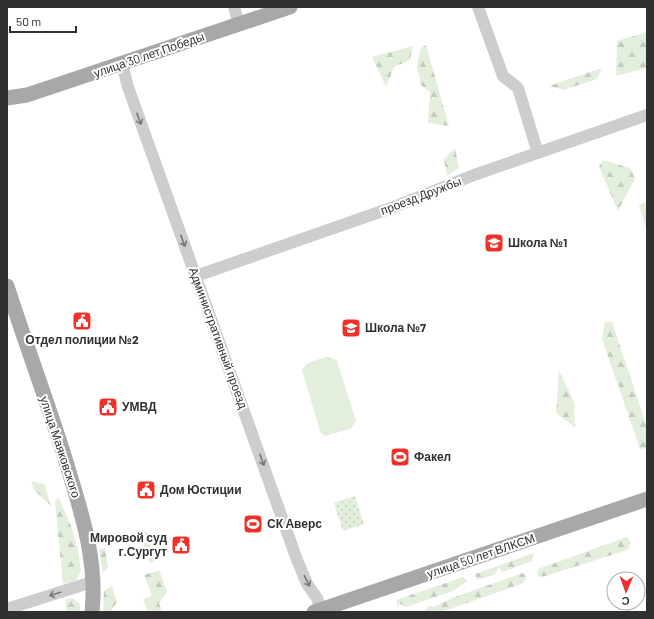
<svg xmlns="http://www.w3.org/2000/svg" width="654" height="619" viewBox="0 0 654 619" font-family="Barlow,sans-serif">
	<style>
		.green { fill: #e4eedd }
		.forest { fill: url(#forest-firs) }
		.park { fill: url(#park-dots) }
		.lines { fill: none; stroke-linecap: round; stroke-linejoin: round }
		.minor { stroke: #cdcdcd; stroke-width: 12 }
		.major { stroke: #a8a8a8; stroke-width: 15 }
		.oneway { stroke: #777 }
		.labels { text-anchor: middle; stroke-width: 4; stroke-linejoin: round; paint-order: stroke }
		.street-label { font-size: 12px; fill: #303030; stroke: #fff }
		.poi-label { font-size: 12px; font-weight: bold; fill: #303030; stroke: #fff; text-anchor: start }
	</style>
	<defs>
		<pattern id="forest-firs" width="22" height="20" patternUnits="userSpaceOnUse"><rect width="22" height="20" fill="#e4eedd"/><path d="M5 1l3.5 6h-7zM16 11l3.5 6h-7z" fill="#c4ccbe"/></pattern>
		<pattern id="park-dots" width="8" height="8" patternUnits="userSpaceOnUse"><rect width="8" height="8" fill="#e4eedd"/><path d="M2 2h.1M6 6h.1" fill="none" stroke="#c4ccbe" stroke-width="1.8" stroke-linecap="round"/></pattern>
	</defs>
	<rect width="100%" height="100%" fill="#fff"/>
	<g class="green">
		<path d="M647 202V232L639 205Z"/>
		<path d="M325 357H330L337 361 356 421 352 428 326 436 322 434 320 431 302 370 306 364Z"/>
	</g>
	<g class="forest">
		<path d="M647 32V68L616 76 617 41Z"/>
		<path d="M426 45 449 126 428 123 430 92 421 85 417 66 421 48Z"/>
		<path d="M413 46 410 60 394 67 386 87 372 57Z"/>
		<path d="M602 68 597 79 564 90 549 86Z"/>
		<path d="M455 148 459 168 447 176 444 159Z"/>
		<path d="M603 160 630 168 635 178 618 211 599 167Z"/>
		<path d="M605 322H612L647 427V448L640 449 602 339Z"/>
		<path d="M559 370 574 402 575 427 556 413Z"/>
		<path d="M31 481 44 484 51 506 34 490Z"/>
		<path d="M59 498 71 526 78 550 81 571 76 581 63 584 55 501Z"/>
		<path d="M146 531 157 561 150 563 140 534Z"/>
		<path d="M627 537 631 543 627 550 546 576 538 577V569Z"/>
		<path d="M105 548 108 568 103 572 99 549Z"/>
		<path d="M534 553 532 561 503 572 499 568 494 575 477 580 475 574Z"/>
		<path d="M159 570 167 592 159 603 162 612H148L143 599 152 596 144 575Z"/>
		<path d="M523 573 526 576 524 583 441 612H423L429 606 433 607 452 598Z"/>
		<path d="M463 577 467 581 453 591 406 607 399 603 398 607 396 600Z"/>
		<path d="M112 586 117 602 112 609V612H103L104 591Z"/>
		<path d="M73 598 80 604V612H66V599Z"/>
	</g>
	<path class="park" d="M355 496 364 524 343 531 334 503Z"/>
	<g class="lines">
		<g class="minor">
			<path d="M234 7 239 25"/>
			<path d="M478 7 503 76 518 88 538 153"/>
			<path d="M122 64 128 87 296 557 307 584 317 598 321 610"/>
			<path d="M196 276 391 208 474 175 647 115"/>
			<path d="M7 609 92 582"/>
		</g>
		<g class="major">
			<path d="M7 98 27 95 290 7"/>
			<path d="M7 286C25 342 46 398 64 455 79 505 98 558 92 612"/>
			<path d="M314 612 647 499"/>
		</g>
	</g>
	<defs><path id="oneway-shaft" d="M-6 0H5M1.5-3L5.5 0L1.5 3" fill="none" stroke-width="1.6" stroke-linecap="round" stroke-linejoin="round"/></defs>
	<g class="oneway">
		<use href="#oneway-shaft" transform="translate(139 119) rotate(70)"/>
		<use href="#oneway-shaft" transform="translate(183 241) rotate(70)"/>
		<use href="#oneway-shaft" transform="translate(262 460) rotate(70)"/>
		<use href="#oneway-shaft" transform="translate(307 581) rotate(63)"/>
		<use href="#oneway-shaft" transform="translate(55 594) rotate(163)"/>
	</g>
	<defs>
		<symbol id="school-square" viewBox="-11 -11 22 22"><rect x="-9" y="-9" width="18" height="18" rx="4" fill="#ef3129" stroke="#fff"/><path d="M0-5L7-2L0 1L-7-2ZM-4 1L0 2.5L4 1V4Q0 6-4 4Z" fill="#fff"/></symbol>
		<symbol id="civic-square" viewBox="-11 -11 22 22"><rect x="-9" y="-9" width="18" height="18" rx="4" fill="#ef3129" stroke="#fff"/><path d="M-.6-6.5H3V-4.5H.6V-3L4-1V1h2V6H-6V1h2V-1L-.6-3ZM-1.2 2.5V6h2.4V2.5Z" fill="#fff"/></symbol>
		<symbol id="stadium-square" viewBox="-11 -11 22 22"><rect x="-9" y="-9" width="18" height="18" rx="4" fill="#ef3129" stroke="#fff"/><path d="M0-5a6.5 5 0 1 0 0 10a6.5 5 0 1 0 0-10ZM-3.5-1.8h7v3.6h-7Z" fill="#fff"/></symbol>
	</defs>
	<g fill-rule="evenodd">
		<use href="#school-square" x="483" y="232" width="22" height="22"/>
		<use href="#civic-square" x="71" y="310" width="22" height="22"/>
		<use href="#school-square" x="340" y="317" width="22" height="22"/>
		<use href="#civic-square" x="97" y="396" width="22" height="22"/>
		<use href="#stadium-square" x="389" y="446" width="22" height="22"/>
		<use href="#civic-square" x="135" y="479" width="22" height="22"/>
		<use href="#stadium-square" x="242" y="513" width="22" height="22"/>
		<use href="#civic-square" x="170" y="534" width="22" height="22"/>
	</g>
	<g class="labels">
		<g class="street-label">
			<text transform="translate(149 55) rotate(-19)" y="4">улица 30 лет Победы</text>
			<text transform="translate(421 196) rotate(-21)" y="4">проезд Дружбы</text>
			<text transform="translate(218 338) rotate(70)" y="4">Административный проезд</text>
			<text transform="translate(60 447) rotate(72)" y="4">улица Маяковского</text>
			<text transform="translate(481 556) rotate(-19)" y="4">улица 50 лет ВЛКСМ</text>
		</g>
		<g class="poi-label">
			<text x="508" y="247">Школа №1</text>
			<text x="365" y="332">Школа №7</text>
			<text x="82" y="344" text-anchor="middle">Отдел полиции №2</text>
			<text x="122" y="411">УМВД</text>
			<text x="414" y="461">Факел</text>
			<text x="160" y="494">Дом Юстиции</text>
			<text x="267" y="528">СК Аверс</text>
			<text x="167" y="542" text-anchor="end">Мировой суд<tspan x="167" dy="14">г.Сургут</tspan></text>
		</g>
	</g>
	<rect width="654" height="619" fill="none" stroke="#303030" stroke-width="16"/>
	<g transform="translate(626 591) rotate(182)"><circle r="19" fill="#ffffff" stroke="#acacac"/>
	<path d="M0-3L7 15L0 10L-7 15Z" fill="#ef3129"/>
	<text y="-6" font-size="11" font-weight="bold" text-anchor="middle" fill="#303030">С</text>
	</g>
	<path d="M10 26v6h66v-6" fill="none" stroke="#303030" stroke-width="2"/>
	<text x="16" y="26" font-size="12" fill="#303030" stroke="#ffffff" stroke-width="3" paint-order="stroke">50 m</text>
</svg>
